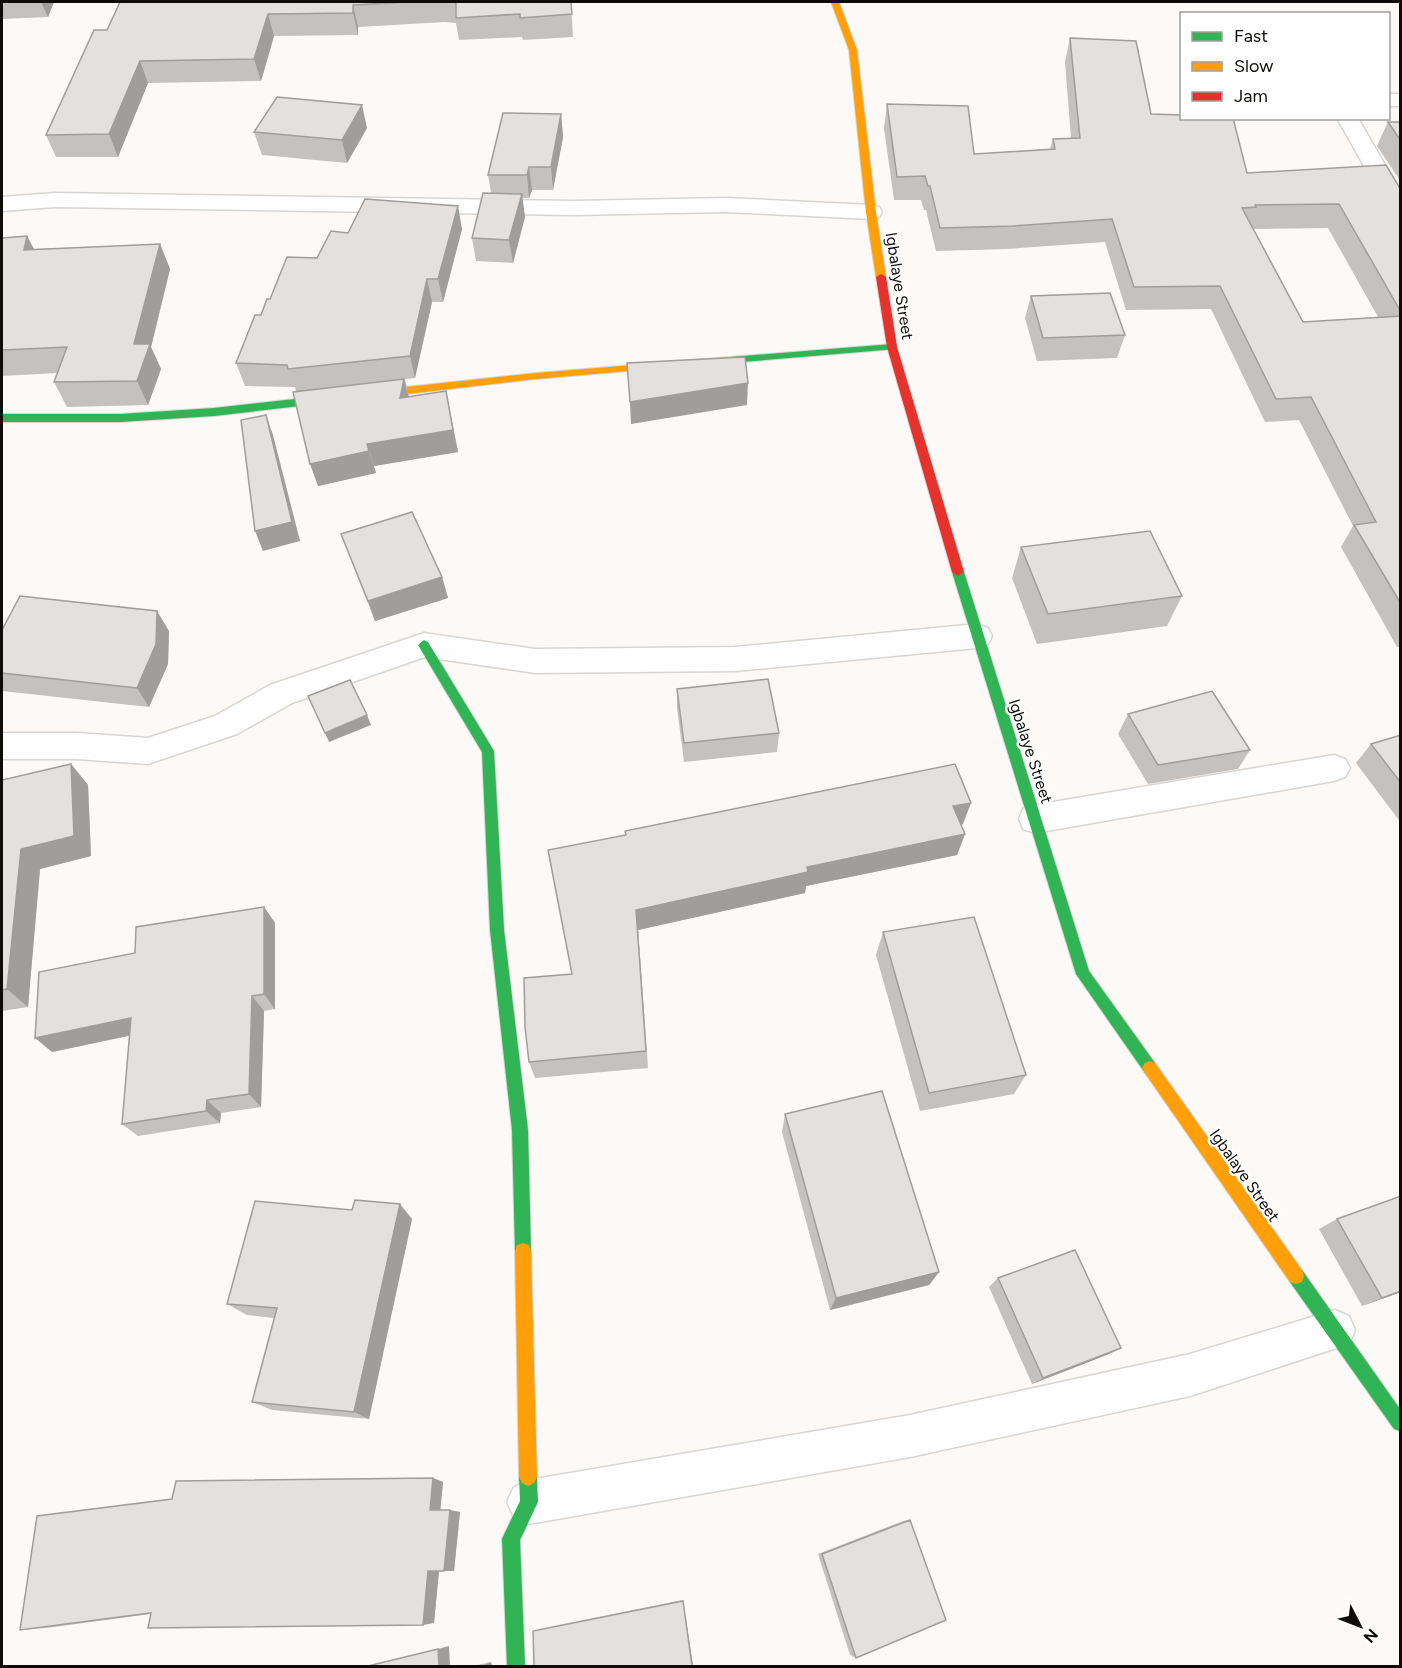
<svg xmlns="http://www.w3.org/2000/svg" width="1402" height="1668" viewBox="0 0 1402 1668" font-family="Figtree,sans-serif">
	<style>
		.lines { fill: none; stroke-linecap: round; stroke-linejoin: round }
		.street-casing { stroke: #d8d6d2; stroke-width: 3 }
		.fast-casing { stroke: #d8d6d2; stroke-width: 2 }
		.slow-casing { stroke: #d8d6d2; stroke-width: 2 }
		.jam-casing { stroke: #d8d6d2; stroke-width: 2 }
		.street { fill: #fffefe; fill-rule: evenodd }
		.fast { fill: #30b455; fill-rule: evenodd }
		.slow { fill: #ff9f0a; fill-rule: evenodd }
		.jam { fill: #e5322d; fill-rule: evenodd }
		.wall { fill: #c4c1bf; fill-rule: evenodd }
		.shaded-wall { fill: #a09d9b }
		.building { fill: #e4e0de; stroke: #a09d9b; stroke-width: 1.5 }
		.labels { text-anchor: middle; stroke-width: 5; stroke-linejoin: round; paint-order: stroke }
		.street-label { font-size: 16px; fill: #0e0c08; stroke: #fff }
	</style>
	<rect width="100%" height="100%" fill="#fcf9f6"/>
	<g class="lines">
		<defs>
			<g id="street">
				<rect x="1388" y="94" width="12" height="12"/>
				<path d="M1337 118H1358L1400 191V217L1392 215 1389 210Z"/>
				<path d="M55 193 573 201 726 198 871 205 879 207 882 212 879 217 871 219 726 212 573 215 55 207 2 211V197Z"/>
				<path d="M977 624 988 628 992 636 988 644 977 648 735 671 535 673 425 657 292 703 237 734 148 764 77 759H2V733H77L148 738 215 716 270 685 424 633 535 649 735 647Z"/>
				<path d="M1334 755 1345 759 1350 768 1345 777 1334 781 1035 833 1023 829 1019 819 1023 809 1035 805Z"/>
				<path d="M1335 1310 1349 1316 1355 1330 1349 1344 1190 1396 910 1457 529 1524 514 1517 507 1502 514 1487 529 1480 910 1415 1190 1354Z"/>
			</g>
			<g id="fast">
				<path d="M892 344 897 347 896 349 730 363 725 360 730 357Z"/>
				<path d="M322 396 326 397V403L214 416 120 422H2V414H120L214 408Z"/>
				<path d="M958 568 964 572 1089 971 1155 1063 1158 1068 1155 1073 1150 1075 1145 1073 1076 974 952 572Z"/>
				<path d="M424 640 428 642 494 751 504 930 528 1130 531 1251 529 1257 523 1259 517 1257 515 1251 512 1130 490 930 482 752 418 645Z"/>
				<path d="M1296 1268 1302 1270 1400 1409V1431L1394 1429 1290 1282 1288 1276 1290 1270Z"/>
				<path d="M528 1468 534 1471 537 1477 538 1502 520 1540 525 1666H507L502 1539 520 1501 519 1477 522 1471Z"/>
			</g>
			<g id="slow">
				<path d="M831 2H839L857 50 876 212 886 277 881 280 876 277 866 212 849 50Z"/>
				<path d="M730 357 734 358V362L536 379 322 404 317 400 322 396 536 373Z"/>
				<path d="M1150 1061 1155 1063 1302 1270 1304 1276 1302 1282 1296 1284 1290 1282 1145 1073 1142 1068 1145 1063Z"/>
				<path d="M523 1243 529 1245 531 1251 537 1477 534 1483 528 1486 522 1483 519 1477 515 1251 517 1245Z"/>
			</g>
			<path id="jam" d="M881 274 886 277 897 347 964 572 958 576 952 572 887 347 876 277Z"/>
		</defs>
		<use href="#street" class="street-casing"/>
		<use href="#fast" class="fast-casing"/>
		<use href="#slow" class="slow-casing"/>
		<use href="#jam" class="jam-casing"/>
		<use href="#street" class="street"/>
		<use href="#fast" class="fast"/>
		<use href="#slow" class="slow"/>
		<use href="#jam" class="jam"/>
	</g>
	<g class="wall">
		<path d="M2 2H54L48 17 2 19Z"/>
		<path d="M120 2H571L573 37 523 40 522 37 459 40 456 23 445 22 358 27V35L274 36 261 81 148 83 118 157H56L46 135 107 30Z"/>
		<path d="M1070 38 1151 114 1247 173 1401 190V647H1397L1341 547 1353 526 1299 420 1265 422 1211 309 1126 310 1105 242 1007 249 936 251 926 210H924L921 200H894L884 128 887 104 974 154 1050 149 1053 139 1071 138 1065 62ZM1328 228 1378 317 1303 322 1253 229Z"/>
		<path d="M561 114 563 137 553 190H532L529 198H522L525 217 513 263 476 261 472 238 491 193 488 175Z"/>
		<path d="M1388 122H1401V182L1377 146Z"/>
		<path d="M367 128 347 163 262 155 254 132Z"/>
		<path d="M462 229 443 302H432L415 378 405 379 409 397 446 391 458 452 374 466 376 473 318 486 295 387 245 386 236 363 261 315 317 258 348 233Z"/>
		<path d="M27 236 34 249 160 244 170 269 151 347 161 369 148 405 67 407 54 382 57 373 2 376V238Z"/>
		<path d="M1031 296 1125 335 1117 358 1037 361 1025 318Z"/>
		<path d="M341 534 442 577 448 598 375 621 349 555Z"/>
		<path d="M1021 547 1182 596 1167 626 1037 644 1012 578Z"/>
		<path d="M2 630 169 631 168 664 149 707 2 691Z"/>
		<path d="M677 689 779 733 777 752 684 762 677 708Z"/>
		<path d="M1128 714 1250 750 1238 769 1148 784 1118 734Z"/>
		<path d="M1401 735V823L1356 763 1371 744Z"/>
		<path d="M71 764 88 785 91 856 40 869 28 1007 2 1011V780Z"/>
		<path d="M963 824 961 825 965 834 957 855 806 886 805 893 638 930 648 1068 535 1078 529 1062 572 974 625 835V831Z"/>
		<path d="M264 907 275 923V1009L264 1011 261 1107 221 1113 220 1123 138 1136 122 1124 129 1036 52 1052 135 953Z"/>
		<path d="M883 932 1026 1075 1014 1094 920 1111 876 955Z"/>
		<path d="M785 1114 939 1272 929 1285 830 1310 782 1132Z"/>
		<path d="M1401 1196V1292L1362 1306 1319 1229 1337 1219Z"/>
		<path d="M412 1219 369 1419 272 1410 252 1402 274 1318 247 1315 227 1304Z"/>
		<path d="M998 1278 1109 1354 1032 1384 989 1287Z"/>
		<path d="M433 1478 443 1482 440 1510 460 1512 454 1571H439L434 1623 150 1614 47 1628 20 1630Z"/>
		<path d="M910 1520 856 1658 850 1655 818 1554 903 1521Z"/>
		<path d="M683 1600 693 1666H534L533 1631 539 1629Z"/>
		<path d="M491 1662 492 1666H472Z"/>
	</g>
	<g class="shaded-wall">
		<path d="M41 2H54L48 17Z"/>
		<path d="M353 5 358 27V35L353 13Z"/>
		<path d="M268 14 274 36 261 81 254 59Z"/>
		<path d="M140 61 148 83 118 157 109 134Z"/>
		<path d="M362 105 367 128 347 163 342 140Z"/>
		<path d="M561 114 563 137 553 190 551 167Z"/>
		<path d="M529 167 532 190 529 198 527 175Z"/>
		<path d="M522 194 525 217 513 263 509 240Z"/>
		<path d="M458 206 462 229 443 302 438 279Z"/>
		<path d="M27 236 40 261 24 250Z"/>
		<path d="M160 244 170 269 151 347 161 369 148 405 137 381 134 344Z"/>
		<path d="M427 279 432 302 415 378 410 356Z"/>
		<path d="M404 379 410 402 400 398Z"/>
		<path d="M748 383 747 405 631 424 630 402Z"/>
		<path d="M446 391 458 452 374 466 367 444Z"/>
		<path d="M266 415 273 435 300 541 263 551 255 531Z"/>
		<path d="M369 451 376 473 318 486 310 464Z"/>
		<path d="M442 577 448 598 375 621 368 601Z"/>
		<path d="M157 611 169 631 168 664 149 707 137 688Z"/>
		<path d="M367 715 371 725 329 742 325 733Z"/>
		<path d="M71 764 88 785 91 856 40 869 28 1007 7 989 21 849Z"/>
		<path d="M971 803 963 824 946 828 953 806Z"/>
		<path d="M965 834 957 855 806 886 805 893 638 930 648 1068 636 910 807 867Z"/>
		<path d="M264 907 275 923V1009L264 994Z"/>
		<path d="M252 996 264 1011 261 1107 249 1094Z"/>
		<path d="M131 1018 146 1032 52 1052 35 1038Z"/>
		<path d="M207 1100 221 1113 220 1123 206 1111Z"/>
		<path d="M400 1204 412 1219 369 1419 354 1412Z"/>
		<path d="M939 1272 929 1285 830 1310 836 1298Z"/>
		<path d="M1401 1291V1292L1362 1306 1382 1298Z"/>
		<path d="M1121 1348 1109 1354 1032 1384 1043 1378Z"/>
		<path d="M433 1478 443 1482 440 1513 430 1510Z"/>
		<path d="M450 1510 460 1512 454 1571H444Z"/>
		<path d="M428 1571H439L434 1623 423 1625Z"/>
		<path d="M683 1600 693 1666H692L683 1601Z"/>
		<path d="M449 1646 450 1666H439L438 1649Z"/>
		<path d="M491 1662 492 1666H482Z"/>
	</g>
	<g class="building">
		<path d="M120 2H407L353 5V13L268 14 254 59 140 61 109 134 46 135 94 30H107Z"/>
		<path d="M456 2H571L572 14 520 18V14L456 18Z"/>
		<path d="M1070 38 1136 41 1151 114 1182 115V118H1233L1247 173 1386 165 1401 190V312L1339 204 1255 205 1256 207 1242 208 1303 322 1401 316V604L1354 525 1376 522 1311 397 1276 399 1220 286 1134 287 1112 219 1013 226 940 228 930 186H928L925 176 897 177 887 104 968 106 974 154 1055 149 1053 139 1080 138Z"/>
		<path d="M277 97 362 105 342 140 254 132Z"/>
		<path d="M503 113 561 114 551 167H529L527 175H488Z"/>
		<path d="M1388 122H1401V141Z"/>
		<path d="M483 193 522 194 509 240 472 238Z"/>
		<path d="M365 199 458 206 438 279H427L410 356 288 369 287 365 236 363 255 315H261L267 299H270L287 257 317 258 331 231 348 233Z"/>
		<path d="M27 236 24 250 160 244 134 344H150L137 381 54 382 67 347 2 350V238Z"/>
		<path d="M1110 293 1125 335 1043 338 1031 296Z"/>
		<path d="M745 357 748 383 630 402 627 363Z"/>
		<path d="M404 379 400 398 446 391 453 430 367 444 369 451 310 464 293 392Z"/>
		<path d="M266 415 292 522 255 531 241 420Z"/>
		<path d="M412 512 442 577 368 601 341 534Z"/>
		<path d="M1150 531 1182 596 1048 614 1021 547Z"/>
		<path d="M20 596 157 611 156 644 137 688 2 673V630Z"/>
		<path d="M768 679 779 733 684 743 677 689Z"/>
		<path d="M350 680 367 715 325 733 308 696Z"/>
		<path d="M1212 691 1250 750 1158 765 1128 714Z"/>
		<path d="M1401 735V783L1371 744Z"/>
		<path d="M71 764 74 836 21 849 7 989 2 990V780Z"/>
		<path d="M955 764 971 803 953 806 965 834 807 867 808 872 636 910 646 1051 529 1062 525 1027 524 978 572 974 548 850 626 835 625 831Z"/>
		<path d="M264 907V994L252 996 249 1094 207 1100 206 1111 122 1124 131 1018 35 1038 39 972 135 953 136 927Z"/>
		<path d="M974 917 1026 1075 929 1093 883 932Z"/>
		<path d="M882 1091 939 1272 836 1298 785 1114Z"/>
		<path d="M1401 1196V1291L1382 1298 1337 1219Z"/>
		<path d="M355 1200 400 1204 354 1412 252 1402 277 1308 227 1304 255 1201 352 1210Z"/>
		<path d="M1075 1250 1121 1348 1043 1378 998 1278Z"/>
		<path d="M433 1478 430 1510H450L444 1571H428L423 1625 148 1628 151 1613 20 1630 37 1516 172 1499 176 1481Z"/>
		<path d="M910 1520 946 1620 856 1658 822 1554Z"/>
		<path d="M683 1601 692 1666H534L533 1631Z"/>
		<path d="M438 1649 439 1666H368Z"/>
	</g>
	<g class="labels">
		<g class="street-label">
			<text transform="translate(900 286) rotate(81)" y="6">Igbalaye Street</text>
			<text transform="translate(1031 751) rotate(72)" y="6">Igbalaye Street</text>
			<text transform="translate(1245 1175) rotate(55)" y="6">Igbalaye Street</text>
		</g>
	</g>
	<rect width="1402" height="1668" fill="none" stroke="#0e0c08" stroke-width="6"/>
	<rect x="1180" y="12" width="210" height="108" fill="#ffffff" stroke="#9f9e9c" stroke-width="1.5"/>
	<rect x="1192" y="32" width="30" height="9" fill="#30b455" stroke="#9f9e9c" stroke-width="1.5"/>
	<text x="1234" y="42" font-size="18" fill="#0e0c08">Fast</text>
	<rect x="1192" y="62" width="30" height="9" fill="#ff9f0a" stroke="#9f9e9c" stroke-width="1.5"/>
	<text x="1234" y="72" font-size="18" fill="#0e0c08">Slow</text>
	<rect x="1192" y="92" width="30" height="9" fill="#e5322d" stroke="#9f9e9c" stroke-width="1.5"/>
	<text x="1234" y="102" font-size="18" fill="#0e0c08">Jam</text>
	<g transform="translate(1360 1626) rotate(132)" stroke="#ffffff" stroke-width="4.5" paint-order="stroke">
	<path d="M0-4.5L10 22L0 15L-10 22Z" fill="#0e0c08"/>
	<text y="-9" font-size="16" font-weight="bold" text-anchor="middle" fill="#0e0c08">N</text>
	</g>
</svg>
